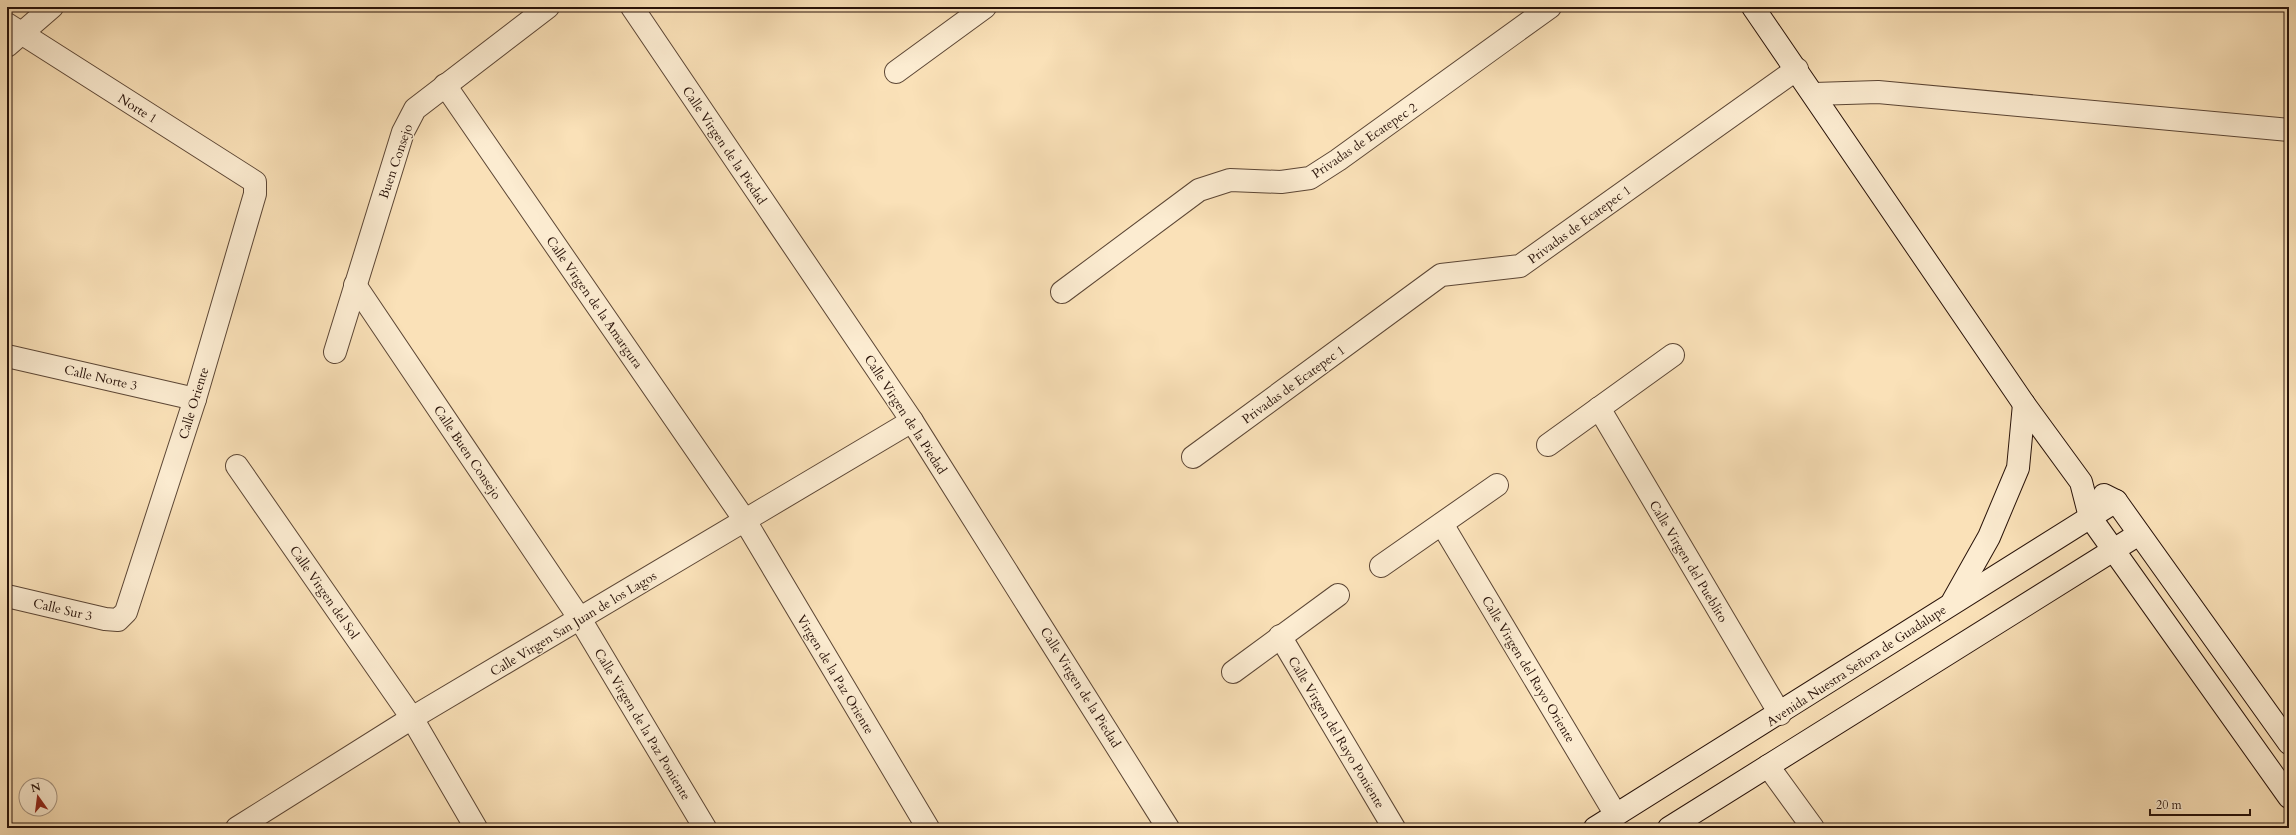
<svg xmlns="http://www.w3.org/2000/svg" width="2296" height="835" viewBox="0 0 2296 835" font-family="Cardo,serif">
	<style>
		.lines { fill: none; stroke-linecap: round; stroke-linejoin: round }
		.street-casing { stroke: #5c4635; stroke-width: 24 }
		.secondary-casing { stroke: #281209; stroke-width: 24 }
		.street { stroke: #fcecd1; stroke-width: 22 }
		.secondary { stroke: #fcecd1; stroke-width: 22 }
		.labels { text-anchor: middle; stroke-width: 3; stroke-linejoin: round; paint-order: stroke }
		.street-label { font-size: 13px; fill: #281209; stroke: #fcecd1 }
	</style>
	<rect width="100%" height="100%" fill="#fae1b8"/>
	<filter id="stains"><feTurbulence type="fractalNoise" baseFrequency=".005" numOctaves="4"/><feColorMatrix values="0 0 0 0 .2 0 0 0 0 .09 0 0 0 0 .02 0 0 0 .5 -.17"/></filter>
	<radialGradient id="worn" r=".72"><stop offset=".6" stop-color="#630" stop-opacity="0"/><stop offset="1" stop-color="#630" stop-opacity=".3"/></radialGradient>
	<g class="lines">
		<defs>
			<g id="street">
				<path d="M632 7 912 421 1168 828"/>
				<path d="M7 24 255 182V194L195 399 126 612 118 620 105 619 7 596"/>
				<path d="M7 46 52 7"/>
				<path d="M896 72 985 7"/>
				<path d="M445 85 744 519 928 828"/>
				<path d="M1814 94 1878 92 2289 130"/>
				<path d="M355 285 580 619 705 828"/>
				<path d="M1062 292 1199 190 1230 180 1281 182 1310 178 1338 160 1550 7"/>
				<path d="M335 352 403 132 415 109 548 7"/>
				<path d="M7 356 195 399"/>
				<path d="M1599 408 1780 714"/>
				<path d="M1548 445 1673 355"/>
				<path d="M1193 457 1441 275 1520 266 1797 69"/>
				<path d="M237 466 412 718 476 828"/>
				<path d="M1442 524 1616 815"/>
				<path d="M1381 566 1497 485"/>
				<path d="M1280 636 1394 828"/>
				<path d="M1233 672 1338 595"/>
				<path d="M1768 766 1813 828"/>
				<path d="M237 828 412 718 912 421"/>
			</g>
			<g id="secondary">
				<path d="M1753 7 2024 404 2081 482 2090 517 2289 797"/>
				<path d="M2104 495 2116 501 2289 743"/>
				<path d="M1953 601 1989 537 2018 468 2024 404"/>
				<path d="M1595 828 2116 501"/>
				<path d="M1669 828 2139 534"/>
			</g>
		</defs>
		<use href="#street" class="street-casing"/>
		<use href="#secondary" class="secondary-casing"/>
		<use href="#street" class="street"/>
		<use href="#secondary" class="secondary"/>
	</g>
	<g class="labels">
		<g class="street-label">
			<text transform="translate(138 108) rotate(32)" y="5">Norte 1</text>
			<text transform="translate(1364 140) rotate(-34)" y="5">Privadas de Ecatepec 2</text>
			<text transform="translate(725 145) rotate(56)" y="5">Calle Virgen de la Piedad</text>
			<text transform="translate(395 161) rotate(-71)" y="5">Buen Consejo</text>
			<text transform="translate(1579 224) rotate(-36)" y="5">Privadas de Ecatepec 1</text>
			<text transform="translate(595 302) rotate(55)" y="5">Calle Virgen de la Amargura</text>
			<text transform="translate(101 377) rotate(13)" y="5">Calle Norte 3</text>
			<text transform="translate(1293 384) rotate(-36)" y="5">Privadas de Ecatepec 1</text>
			<text transform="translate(193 403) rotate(-73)" y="5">Calle Oriente</text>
			<text transform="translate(906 414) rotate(57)" y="5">Calle Virgen de la Piedad</text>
			<text transform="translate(468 452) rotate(56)" y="5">Calle Buen Consejo</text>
			<text transform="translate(1689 561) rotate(59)" y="5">Calle Virgen del Pueblito</text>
			<text transform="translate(325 592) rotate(55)" y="5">Calle Virgen del Sol</text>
			<text transform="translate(63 609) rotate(13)" y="5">Calle Sur 3</text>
			<text transform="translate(573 623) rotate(-31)" y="5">Calle Virgen San Juan de los Lagos</text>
			<text transform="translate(1856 665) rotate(-33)" y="5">Avenida Nuestra Señora de Guadalupe</text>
			<text transform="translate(1529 669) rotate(59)" y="5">Calle Virgen del Rayo Oriente</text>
			<text transform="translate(836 674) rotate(59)" y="5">Virgen de la Paz Oriente</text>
			<text transform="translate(1081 687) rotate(58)" y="5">Calle Virgen de la Piedad</text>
			<text transform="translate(643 724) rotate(59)" y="5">Calle Virgen de la Paz Poniente</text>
			<text transform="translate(1337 732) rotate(59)" y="5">Calle Virgen del Rayo Poniente</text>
		</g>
	</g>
	<rect width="2296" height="835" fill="none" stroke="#fae1b8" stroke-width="24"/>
	<rect x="8" y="8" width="2280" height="819" fill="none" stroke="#281209" stroke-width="2"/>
	<rect x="12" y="12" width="2272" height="811" fill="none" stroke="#281209"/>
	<g transform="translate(38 797) rotate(346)"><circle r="19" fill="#fcecd1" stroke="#a79581"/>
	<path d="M0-3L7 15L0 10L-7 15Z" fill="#8f2418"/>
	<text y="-6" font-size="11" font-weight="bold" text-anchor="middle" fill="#281209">N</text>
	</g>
	<path d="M2150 809v6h100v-6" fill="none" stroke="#281209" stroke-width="2"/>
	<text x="2156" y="809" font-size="12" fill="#281209" stroke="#fcecd1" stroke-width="3" paint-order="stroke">20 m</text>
	<rect width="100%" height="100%" filter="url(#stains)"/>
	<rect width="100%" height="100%" fill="url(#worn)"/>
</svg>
